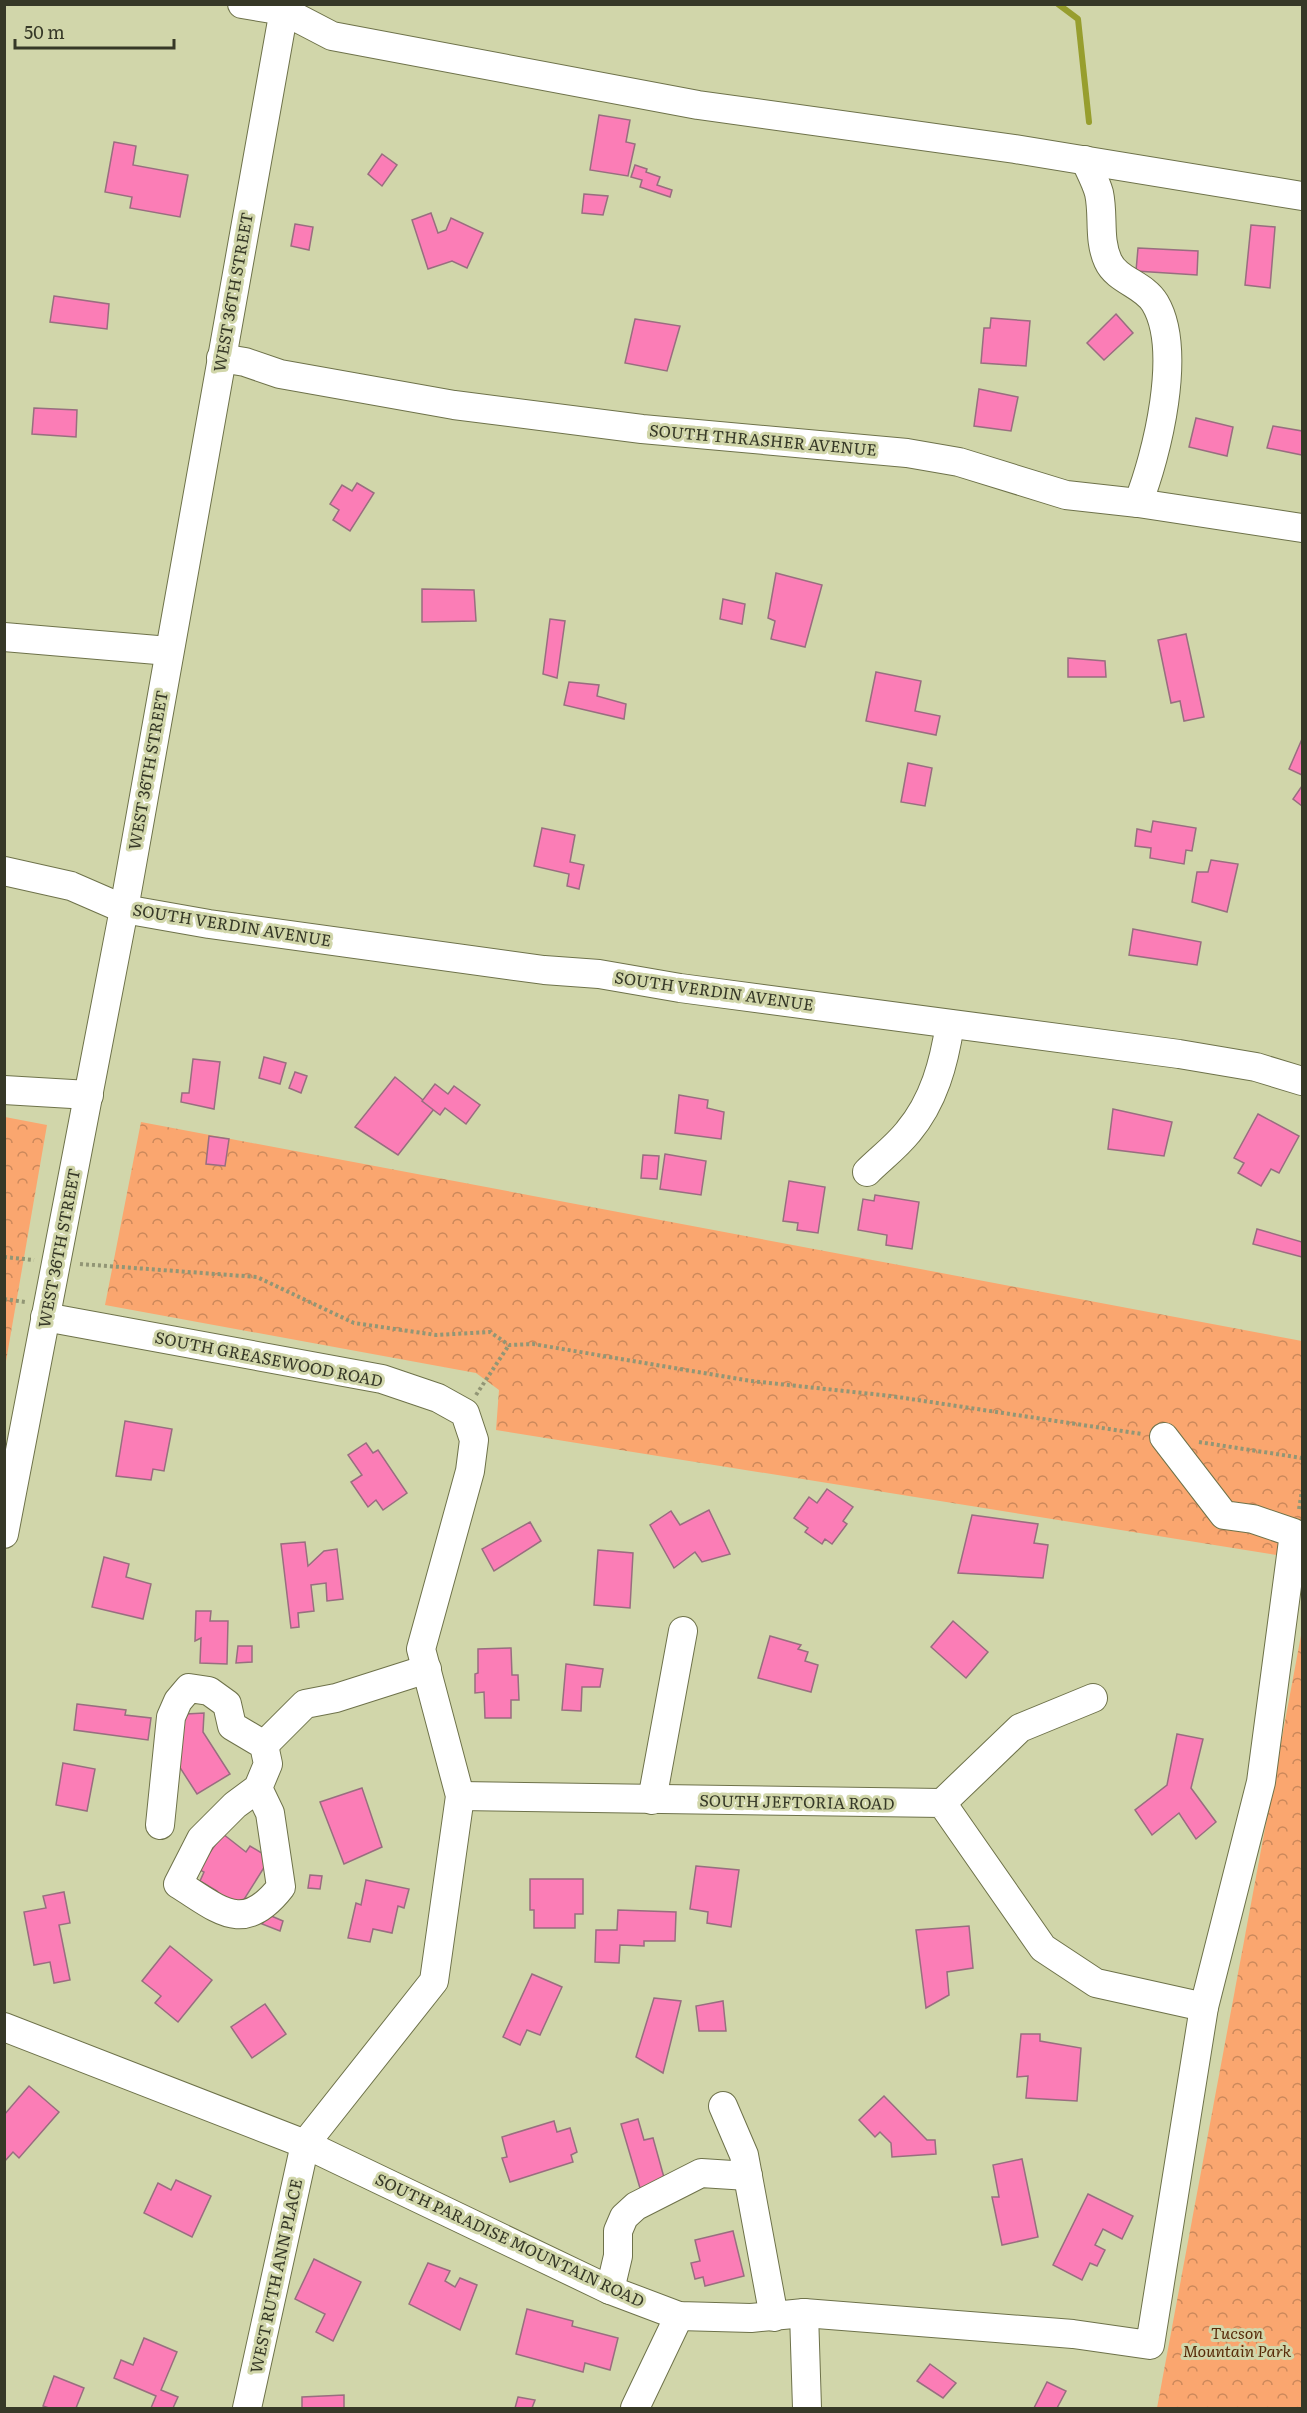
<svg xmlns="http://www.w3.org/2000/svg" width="1307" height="2413" viewBox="0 0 1307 2413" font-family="Literata,serif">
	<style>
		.park { fill: url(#park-crowns) }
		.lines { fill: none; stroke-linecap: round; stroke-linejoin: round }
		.stream { stroke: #979e2e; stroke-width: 6 }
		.building { fill: #fb7db6; stroke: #986e7f; stroke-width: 1.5 }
		.minor-casing { stroke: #6e724a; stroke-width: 30 }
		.path { stroke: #929675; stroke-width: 4; stroke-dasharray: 3 3; stroke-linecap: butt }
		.minor { stroke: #fff; stroke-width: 28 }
		.labels { text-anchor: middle; stroke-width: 6; stroke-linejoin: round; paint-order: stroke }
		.street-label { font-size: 16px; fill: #363827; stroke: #d1d6aa }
		.park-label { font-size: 16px; font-style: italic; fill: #582c0a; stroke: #d1d6aa }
	</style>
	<defs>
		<pattern id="park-crowns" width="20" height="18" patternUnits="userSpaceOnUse" patternTransform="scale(1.5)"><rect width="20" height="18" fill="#faa66f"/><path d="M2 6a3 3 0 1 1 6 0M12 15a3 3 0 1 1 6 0" fill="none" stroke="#cb885b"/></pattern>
	</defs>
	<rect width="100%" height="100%" fill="#d1d6aa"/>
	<g class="park">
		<path d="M5 1117 47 1125 5 1367 4 1117Z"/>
		<path d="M141 1122 1302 1341V1559L496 1430 499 1390 476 1373 105 1305Z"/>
		<path d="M1302 1630V2408H1157Z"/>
	</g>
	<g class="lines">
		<path class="stream" d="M1058 4 1078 19 1089 122"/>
	</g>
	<g class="building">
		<path d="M599 115 630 120 626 142 635 144 628 176 590 170Z"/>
		<path d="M114 142 136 146 133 165 188 175 180 217 130 208 132 197 105 192Z"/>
		<path d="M382 154 397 165 382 186 368 174Z"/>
		<path d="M635 165 647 169 646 172 660 177 657 185 672 190 670 197 640 187 642 180 631 177Z"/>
		<path d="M584 194 608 196 603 215 582 213Z"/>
		<path d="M431 213 438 233 446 230 451 218 483 233 467 268 452 261 428 269 412 220Z"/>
		<path d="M295 224 313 227 309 250 291 246Z"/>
		<path d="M1251 225 1275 227 1270 288 1245 285Z"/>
		<path d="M1138 248 1198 251 1197 275 1136 271Z"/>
		<path d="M54 296 109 304 107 329 50 322Z"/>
		<path d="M1116 314 1133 333 1104 360 1087 343Z"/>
		<path d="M991 318 1030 321 1026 366 981 363 984 328H990Z"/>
		<path d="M635 319 680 326 667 371 625 363Z"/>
		<path d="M979 389 1018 397 1011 431 974 426Z"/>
		<path d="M34 408 77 410 76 437 32 434Z"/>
		<path d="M1196 418 1233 427 1227 456 1189 447Z"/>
		<path d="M1273 426 1302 431V455L1267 448Z"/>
		<path d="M357 483 374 493 350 531 333 520 339 510 330 504 342 485 352 491Z"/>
		<path d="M776 573 822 585 805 647 771 639 775 621 768 618Z"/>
		<path d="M422 589 474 590 476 621 422 622Z"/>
		<path d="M723 599 745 604 742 624 720 619Z"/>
		<path d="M550 619 565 621 557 678 543 674Z"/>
		<path d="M1186 634 1204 717 1184 721 1180 701 1171 703 1158 640Z"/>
		<path d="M1068 658 1105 661 1106 677H1068Z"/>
		<path d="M876 672 921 681 915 711 940 716 936 735 866 721Z"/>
		<path d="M569 682 599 685 597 696 626 704 624 719 564 705Z"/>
		<path d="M1302 739V775L1289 769Z"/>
		<path d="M908 763 932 768 925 806 901 802Z"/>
		<path d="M1302 786V806L1293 799Z"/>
		<path d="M1153 821 1196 828 1192 851 1186 850 1184 864 1150 858 1151 848 1135 846 1137 829 1151 832Z"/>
		<path d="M542 828 575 835 570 862 584 865 579 889 567 886 569 874 534 866Z"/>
		<path d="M1211 860 1238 864 1227 912 1192 902 1197 872H1208Z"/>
		<path d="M1133 929 1201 942 1197 965 1129 955Z"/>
		<path d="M264 1057 286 1063 280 1084 259 1078Z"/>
		<path d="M193 1059 220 1062 214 1109 181 1102 182 1093H189Z"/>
		<path d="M295 1072 307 1076 301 1093 289 1088Z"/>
		<path d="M395 1077 434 1109 398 1155 355 1127Z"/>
		<path d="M435 1084 448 1094 454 1086 480 1105 466 1124 445 1108 440 1115 422 1101Z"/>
		<path d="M679 1095 708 1100 707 1108 724 1112 721 1139 675 1133Z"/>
		<path d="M1113 1109 1172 1122 1164 1156 1108 1149Z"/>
		<path d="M1258 1114 1299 1136 1279 1173 1271 1169 1261 1186 1238 1173 1244 1163 1234 1158Z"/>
		<path d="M209 1136 229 1139 225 1166 206 1164Z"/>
		<path d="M665 1154 706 1161 701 1195 660 1189Z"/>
		<path d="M643 1155 659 1156 657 1179 641 1178Z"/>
		<path d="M789 1181 825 1187 818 1233 797 1230 798 1223 783 1221Z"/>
		<path d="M875 1195 919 1202 912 1249 886 1245 887 1235 858 1230 863 1199 874 1201Z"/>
		<path d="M1257 1229 1302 1242V1257L1253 1244Z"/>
		<path d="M125 1421 172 1429 164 1471 153 1469 151 1480 116 1476Z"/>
		<path d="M366 1443 373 1453 378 1450 407 1493 383 1510 376 1500 368 1507 351 1482 362 1475 348 1455Z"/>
		<path d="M827 1489 853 1507 843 1521 847 1524 832 1544 825 1539 822 1544 805 1532 808 1528 794 1518 809 1497 817 1503Z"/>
		<path d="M709 1510 730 1554 702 1562 695 1552 674 1568 650 1525 671 1511 680 1525Z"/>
		<path d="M972 1515 1038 1524 1034 1543 1048 1545 1043 1578 958 1573Z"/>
		<path d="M530 1522 541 1541 494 1571 482 1549Z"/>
		<path d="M305 1542 308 1566 324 1551 337 1549 343 1599 327 1601 326 1583 311 1585 314 1611 298 1613 299 1627 291 1628 281 1544Z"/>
		<path d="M598 1550 633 1553 630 1608 594 1605Z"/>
		<path d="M104 1557 129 1564 126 1577 151 1584 143 1619 92 1607Z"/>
		<path d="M196 1611H211L210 1621H228L227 1664 200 1663 201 1638 195 1641Z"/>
		<path d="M953 1621 988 1652 966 1678 931 1647Z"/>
		<path d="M770 1636 801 1645 798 1649 808 1652 805 1661 818 1665 811 1692 758 1678Z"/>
		<path d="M238 1646H252V1662L236 1663Z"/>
		<path d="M511 1648 512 1675H518L519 1700H511V1718H485L484 1692 475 1693V1674L478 1673V1649Z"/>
		<path d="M566 1664 603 1669 600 1687H582L581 1711 562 1710Z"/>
		<path d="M77 1704 126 1710 125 1715 151 1718 148 1740 74 1730Z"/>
		<path d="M204 1713 203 1732 230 1774 197 1794 170 1752 186 1714Z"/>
		<path d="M1177 1734 1203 1739 1191 1788 1216 1822 1196 1839 1179 1813 1152 1835 1135 1810 1167 1785Z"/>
		<path d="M63 1763 95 1769 87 1811 56 1805Z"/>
		<path d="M362 1788 382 1847 344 1864 320 1802Z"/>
		<path d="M223 1834 246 1852 250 1846 270 1858 238 1909 229 1908 217 1891 200 1881 204 1872 198 1869Z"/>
		<path d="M696 1866 739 1870 731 1927 707 1923 708 1912 690 1909Z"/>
		<path d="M310 1875 322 1876 320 1889 308 1888Z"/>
		<path d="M530 1879H583V1914H575V1928H534V1910H530Z"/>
		<path d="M366 1880 409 1889 404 1908 398 1906 392 1933 373 1929 370 1942 348 1938 356 1903 361 1905Z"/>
		<path d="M64 1892 70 1923 59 1925 70 1980 54 1983 50 1962 34 1965 24 1912 46 1908 43 1896Z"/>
		<path d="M618 1910 676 1912 675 1941H644V1946L620 1945 619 1963 595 1962 596 1930H617Z"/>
		<path d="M269 1915 283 1921 280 1931 262 1924Z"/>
		<path d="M969 1926 973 1968 947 1972 949 1995 926 2008 916 1930Z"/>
		<path d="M170 1946 212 1980 178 2022 155 2003 161 1996 142 1981Z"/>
		<path d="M532 1974 562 1987 540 2035 527 2030 520 2045 503 2037Z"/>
		<path d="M654 1998 681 2001 663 2073 636 2057Z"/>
		<path d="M723 2001 726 2031H699L696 2006Z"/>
		<path d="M265 2004 286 2034 252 2058 231 2027Z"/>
		<path d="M1021 2034H1040V2041L1081 2048 1077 2101 1026 2098 1028 2076 1017 2077Z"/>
		<path d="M29 2086 59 2112 19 2158 13 2152 4 2162V2115Z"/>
		<path d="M884 2096 927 2140H935L936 2154 892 2157 891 2143 880 2132 875 2137 859 2120Z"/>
		<path d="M638 2119 644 2140 653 2138 665 2181 640 2188 621 2124Z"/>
		<path d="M554 2121 557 2132 570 2128 577 2152 571 2155 573 2162 510 2182 502 2158 507 2157 502 2137Z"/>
		<path d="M1022 2159 1038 2237 1002 2245 992 2197H999L993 2165Z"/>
		<path d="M176 2180 211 2196 192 2237 144 2213 158 2183 171 2190Z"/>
		<path d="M1088 2194 1133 2216 1122 2239 1103 2229 1095 2245 1105 2250 1097 2266 1090 2263 1082 2280 1053 2265Z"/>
		<path d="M733 2231 744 2276 705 2286 703 2277 695 2279 691 2263 700 2261 695 2240Z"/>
		<path d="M314 2259 361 2282 333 2341 316 2332 325 2314 295 2299Z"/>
		<path d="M428 2263 450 2271 445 2281 455 2287 460 2278 477 2285 460 2330 409 2304Z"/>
		<path d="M527 2309 573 2321 572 2326 618 2338 610 2370 585 2363 583 2372 516 2354Z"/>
		<path d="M144 2338 177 2352 161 2390 178 2397 173 2408H151L156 2396 114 2378 121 2360 133 2365Z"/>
		<path d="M930 2364 956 2383 943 2398 917 2381Z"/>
		<path d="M54 2376 84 2388 76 2408H49L43 2406Z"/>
		<path d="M1047 2382 1066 2391 1057 2408H1034Z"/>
		<path d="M344 2395V2408H302V2397Z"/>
		<path d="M518 2397 535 2400 532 2408H515Z"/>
	</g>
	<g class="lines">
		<defs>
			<g id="minor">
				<path d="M242 4 284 11 332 36 698 105 1015 149 1302 196"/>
				<path d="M1085 160C1090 171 1096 182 1099 193 1104 216 1098 239 1108 261 1117 281 1144 284 1155 303 1183 350 1157 455 1138 503"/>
				<path d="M221 358 245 362 280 374 454 405 642 429 907 453 959 462 1066 495 1138 503 1302 528"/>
				<path d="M4 637 169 651"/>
				<path d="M4 871 71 886 124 909 209 924 544 970 599 974 680 988 1179 1054 1256 1067 1302 1081"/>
				<path d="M4 1090 89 1095"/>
				<path d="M867 1172C880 1159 896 1147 908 1132 934 1101 944 1063 950 1024"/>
				<path d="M45 1317 382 1379 438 1398 465 1413 474 1440 470 1471 421 1649 460 1796 434 1981 305 2144 247 2408"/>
				<path d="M4 1534 124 909 285 4"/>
				<path d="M264 1745 305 1704 336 1698 427 1669"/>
				<path d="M460 1796 942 1803 1043 1948 1096 1983 1204 2007"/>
				<path d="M652 1800 683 1631"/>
				<path d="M942 1803 1020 1728 1093 1698"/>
				<path d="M160 1825 171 1717 178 1701 189 1688 209 1691 227 1704 232 1726 264 1745 268 1764 258 1788 235 1805 201 1839 178 1884C219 1909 243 1936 281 1887L270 1813 258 1788"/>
				<path d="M4 2027 305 2144 610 2290 679 2316 751 2318 804 2313 1073 2334 1150 2345 1204 2007 1261 1782 1294 1533 1253 1519 1224 1515 1164 1437"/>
				<path d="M723 2106 744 2155 774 2317"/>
				<path d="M610 2290 618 2256V2231L624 2217 636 2206 701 2173 748 2176"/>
				<path d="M804 2313 807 2408"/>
				<path d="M635 2408 679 2316"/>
			</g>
		</defs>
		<use href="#minor" class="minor-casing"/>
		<g class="path">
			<path d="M4 1257 34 1260"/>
			<path d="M80 1264 257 1277 354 1323 436 1335 490 1332 509 1345 533 1344 751 1381 891 1396 1142 1434"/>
			<path d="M4 1299 25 1302"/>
			<path d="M476 1395 509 1345"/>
			<path d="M1199 1442 1302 1458"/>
			<path d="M1299 1509 1302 1491"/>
		</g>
		<use href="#minor" class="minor"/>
	</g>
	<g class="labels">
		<g class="street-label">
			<text transform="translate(233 292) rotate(-80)" y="6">WEST 36TH STREET</text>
			<text transform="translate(763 440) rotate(5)" y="6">SOUTH THRASHER AVENUE</text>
			<text transform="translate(148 770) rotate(-80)" y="6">WEST 36TH STREET</text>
			<text transform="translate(232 925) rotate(9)" y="6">SOUTH VERDIN AVENUE</text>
			<text transform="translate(714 991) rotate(8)" y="6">SOUTH VERDIN AVENUE</text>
			<text transform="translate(59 1248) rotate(-79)" y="6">WEST 36TH STREET</text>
			<text transform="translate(269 1359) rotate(11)" y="6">SOUTH GREASEWOOD ROAD</text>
			<text transform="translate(797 1802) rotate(1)" y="6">SOUTH JEFTORIA ROAD</text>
			<text transform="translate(510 2240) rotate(25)" y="6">SOUTH PARADISE MOUNTAIN ROAD</text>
			<text transform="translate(276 2276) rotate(-78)" y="6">WEST RUTH ANN PLACE</text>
		</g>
		<g class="park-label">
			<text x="1237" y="2339">Tucson<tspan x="1237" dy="18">Mountain Park</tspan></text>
		</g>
	</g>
	<rect width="1307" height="2413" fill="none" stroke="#363827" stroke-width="12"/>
	<path d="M15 39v9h159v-9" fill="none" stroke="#363827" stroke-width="3"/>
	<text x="24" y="39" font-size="18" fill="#363827" stroke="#d1d6aa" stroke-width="4.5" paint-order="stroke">50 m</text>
</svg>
